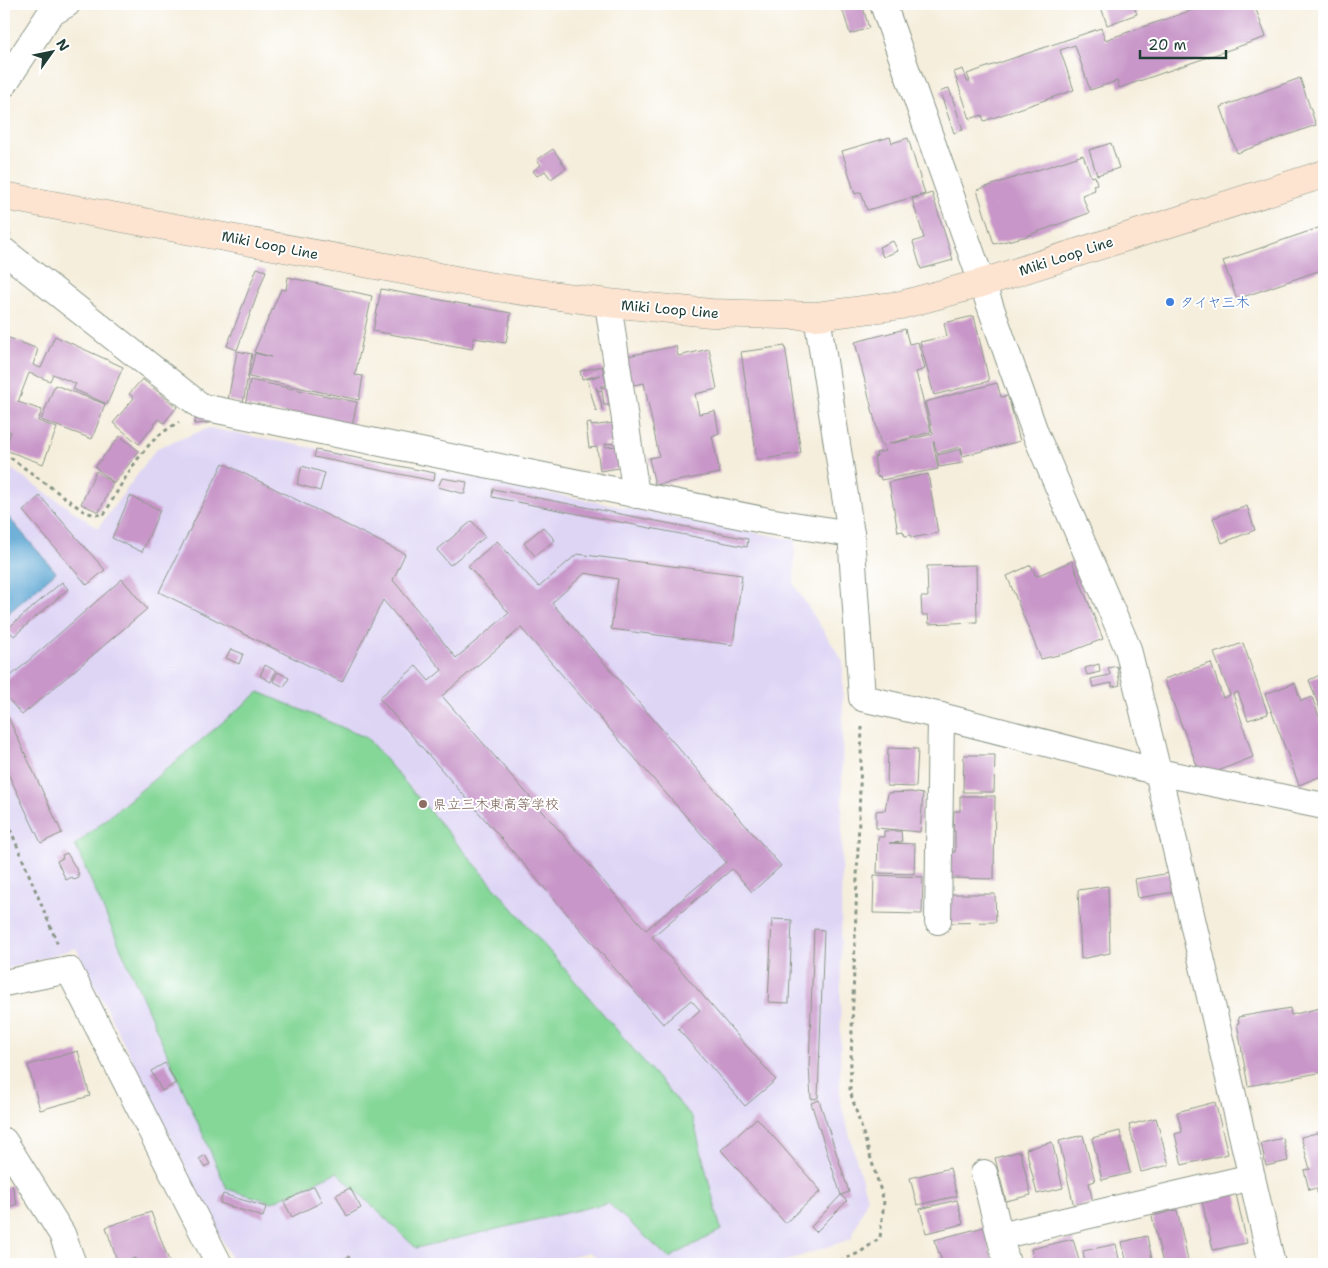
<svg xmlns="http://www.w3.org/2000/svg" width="1328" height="1268" viewBox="0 0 1328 1268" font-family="'Shantell Sans','Klee One',sans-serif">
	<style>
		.built { fill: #ded5f5 }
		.green { fill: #85d798; stroke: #528a66 }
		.water { fill: #5ba6d3; stroke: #3d7284 }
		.building { fill: #c896c8; fill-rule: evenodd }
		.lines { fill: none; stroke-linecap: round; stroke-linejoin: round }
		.minor-casing { stroke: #8a9688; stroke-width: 28 }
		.secondary-casing { stroke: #8a9688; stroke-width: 29 }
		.path { stroke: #8a9688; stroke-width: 3; stroke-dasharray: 4 4; stroke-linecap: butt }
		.minor { stroke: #fff; stroke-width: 26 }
		.secondary { stroke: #fde4d1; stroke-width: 28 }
		.shop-dot { fill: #3f7fe0; stroke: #fff; stroke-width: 2 }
		.education-dot { fill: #8d6e63; stroke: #fff; stroke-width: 2 }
		.labels { text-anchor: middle; stroke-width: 4; stroke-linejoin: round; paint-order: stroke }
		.street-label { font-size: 14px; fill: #1f3d34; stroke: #fff }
		.shop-label { font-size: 14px; fill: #366cbe; stroke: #fff; text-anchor: start }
		.education-label { font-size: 14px; fill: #785e54; stroke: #fff; text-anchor: start }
	</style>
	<rect width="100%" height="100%" fill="#fff"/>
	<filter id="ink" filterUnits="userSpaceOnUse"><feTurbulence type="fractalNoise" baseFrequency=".02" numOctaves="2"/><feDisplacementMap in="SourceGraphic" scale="10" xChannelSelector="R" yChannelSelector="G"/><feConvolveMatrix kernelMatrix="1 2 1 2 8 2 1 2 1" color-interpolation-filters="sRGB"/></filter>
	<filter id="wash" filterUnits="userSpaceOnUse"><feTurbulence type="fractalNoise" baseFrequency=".0096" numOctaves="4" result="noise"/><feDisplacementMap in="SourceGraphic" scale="20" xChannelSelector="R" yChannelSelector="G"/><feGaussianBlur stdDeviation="1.12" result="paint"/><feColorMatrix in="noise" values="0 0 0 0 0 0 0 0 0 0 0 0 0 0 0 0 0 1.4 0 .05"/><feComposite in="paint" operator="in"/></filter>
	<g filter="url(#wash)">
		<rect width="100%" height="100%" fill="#f5eedc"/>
		<path class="built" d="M209 428 795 540 794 585 843 661 840 1100 867 1199 851 1239 777 1264H604L589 1252 540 1264H237L230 1256 76 948 4 970V464L98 528 157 448Z"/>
		<path class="green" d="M259 692 367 738 693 1119 721 1230 669 1258 608 1203 416 1248 337 1172 272 1202 227 1189 75 845Z"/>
		<path class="water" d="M4 512 56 572 4 617Z"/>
		<g id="blocks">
			<g class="building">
				<path d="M4 4H14L4 13Z"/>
				<path d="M846 4H851L852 7 862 4 869 28 850 34 841 5Z"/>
				<path d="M1100 4H1133L1137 14 1107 25Z"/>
				<path d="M1210 4H1254L1266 37 1119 88 1117 81 1090 90 1075 45 1060 50 1074 90 984 121 982 115 970 119 954 72 963 69 967 81H970L967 74 1101 28 1105 40Z"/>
				<path d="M1300 78 1316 125 1237 153 1221 107Z"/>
				<path d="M949 88 963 130 954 133 940 92Z"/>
				<path d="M890 137 892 143 908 138 925 194 867 210 861 192 855 194 842 151Z"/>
				<path d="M1111 143 1119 168 1097 175 1089 150Z"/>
				<path d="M553 149 566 168 551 179 545 171 537 176 533 171 541 165 537 160Z"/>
				<path d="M1083 155 1091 177 1095 176 1097 184 1093 185 1095 190 1082 195 1089 213 1024 237 994 244 977 190Z"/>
				<path d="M932 193 953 260 921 269 913 242 924 238 912 199Z"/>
				<path d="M1324 226V269L1237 299 1223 261Z"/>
				<path d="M4 228 11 235 4 242Z"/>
				<path d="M893 241 898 251 883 257 879 247Z"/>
				<path d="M257 268 266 271 237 350 227 346Z"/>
				<path d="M288 277 372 296 355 375 363 376 359 400 249 377 255 353 271 357 254 352 281 289 286 290Z"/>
				<path d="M381 289 511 313 506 343 474 338 472 349 373 331Z"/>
				<path d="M974 316 989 381 934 395 920 342 947 336 944 323Z"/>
				<path d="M905 329 909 344 918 342 925 369 916 372 931 432 888 444 933 434 925 402 997 383 1001 397 1008 396 1020 441 963 456 961 447 937 453 934 442H933L938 469 881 480 880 476 877 477 874 457 877 456 876 453 885 451 883 444 881 445 855 342Z"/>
				<path d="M4 336 38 349 33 365 41 368 55 336 123 367 107 404 73 389 76 384 53 374 50 381 29 373 18 402 42 410 38 421 57 428 43 464 5 450 11 432 4 430Z"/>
				<path d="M676 346 678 356 709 349 717 389 695 394 699 414 715 411 719 433 712 436 720 473 655 485 649 458 659 456 644 383 629 386 623 357Z"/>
				<path d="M785 346 801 453 757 460 741 352Z"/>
				<path d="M237 351 252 354 243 403 228 400Z"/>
				<path d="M602 366 607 385 601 386V388L607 387 610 405H604L602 390 598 391 596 387 601 402 602 410 596 411 587 379 601 375 582 379 580 371Z"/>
				<path d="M142 379 177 407 164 423 159 419 139 444 113 423 134 398 129 394Z"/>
				<path d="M250 380 357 402 352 426 245 406Z"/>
				<path d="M55 385 105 404 92 439 41 420Z"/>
				<path d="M198 412 208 416 209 423 194 424Z"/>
				<path d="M591 423V426L613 423 615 443 605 444 606 447 617 446 619 468 600 471 597 447 589 448 586 424Z"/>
				<path d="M120 436 139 451 114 483 95 467Z"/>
				<path d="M961 449 963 463 939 467 937 455Z"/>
				<path d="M316 450 435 473 434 481 314 457Z"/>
				<path d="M223 463 405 554 393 580 456 658 509 613 468 566 497 541 539 587 577 554 742 575 733 645 611 629 618 579 585 573 552 603 781 866 752 892 732 869 652 937 776 1080 745 1106 678 1029 700 1010 691 1000 663 1024 379 698 416 666 429 681 442 670 383 600 342 682 159 592ZM521 628 726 862 646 930 442 696Z"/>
				<path d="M302 466 325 473 320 491 297 484Z"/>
				<path d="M96 471 113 483 99 512 81 504Z"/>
				<path d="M928 474 938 533 911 538V535L905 536 903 531 898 532 889 482Z"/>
				<path d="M442 478 467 482 465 494 438 487Z"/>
				<path d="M493 489 748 539 747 547 492 497Z"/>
				<path d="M40 496 105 570 87 585 23 511Z"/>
				<path d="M130 496 160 510 142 552 112 538Z"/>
				<path d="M1247 506 1255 530 1222 543 1213 518Z"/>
				<path d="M472 521 485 537 450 565 437 550Z"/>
				<path d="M543 527 555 540 535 556 524 543Z"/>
				<path d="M1072 561 1103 639 1067 653 1041 659 1007 576 1031 565 1036 576Z"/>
				<path d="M976 565 977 622 929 624 928 615H922L921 597H928L927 566Z"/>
				<path d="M122 579 147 609 22 715 4 694V682Z"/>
				<path d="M62 582 68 589 14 636 7 629Z"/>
				<path d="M1243 643 1268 714 1248 720 1238 692 1233 694 1253 757 1213 773 1198 768 1164 679 1211 663 1223 698 1230 695 1214 653Z"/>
				<path d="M231 649 243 654 239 664 226 658Z"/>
				<path d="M1099 664 1100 672 1087 675 1085 668Z"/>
				<path d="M265 665 276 671 271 682 260 676Z"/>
				<path d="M1117 666 1120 685 1112 687V683L1093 687 1091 679 1110 675 1108 668Z"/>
				<path d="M278 672 289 678 284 687 273 681Z"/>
				<path d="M1324 673V720L1309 680Z"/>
				<path d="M1295 683 1301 701 1312 697 1324 730V775L1299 785 1265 694Z"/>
				<path d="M8 717 62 833 41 843 4 765V719Z"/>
				<path d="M888 748 918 749 916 787 887 786Z"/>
				<path d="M964 755H995L994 792H963Z"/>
				<path d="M911 792 923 794 920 832 876 828V811L885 810 888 793Z"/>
				<path d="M960 796H995L994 879 950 878V852H955V831H953L954 811H960Z"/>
				<path d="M884 831H901L902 842 889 843 915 844 914 874 877 873 878 837H884Z"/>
				<path d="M67 853 79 874 77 875 79 878 74 880 72 877 66 880 57 861 63 858 62 855Z"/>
				<path d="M1170 873 1174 892 1138 898 1135 879Z"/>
				<path d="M874 875 923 877 922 914 873 913Z"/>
				<path d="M1108 886 1110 953 1081 959 1078 890Z"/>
				<path d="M947 894H995L996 922 947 923Z"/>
				<path d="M772 919 792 920 789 1003 768 1002Z"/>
				<path d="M814 929 824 930 818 1098 811 1099 809 1066Z"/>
				<path d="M1324 1007V1072L1248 1086 1237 1023H1239L1238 1017 1290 1008 1291 1015Z"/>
				<path d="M78 1051 90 1096 40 1110 28 1065Z"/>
				<path d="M165 1063 176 1083 162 1091 151 1071Z"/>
				<path d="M819 1100 849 1192 841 1195 811 1103Z"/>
				<path d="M1215 1102 1228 1154 1182 1165 1175 1134 1182 1132 1177 1112Z"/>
				<path d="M757 1118 821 1191 785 1223 721 1150Z"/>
				<path d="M1156 1118 1169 1165 1141 1172 1129 1125Z"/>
				<path d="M1120 1131 1130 1173 1102 1180 1092 1138Z"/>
				<path d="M1324 1131V1197L1319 1199 1316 1188 1309 1190 1304 1170 1310 1169 1301 1137Z"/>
				<path d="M1083 1135 1095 1181 1089 1183 1093 1203 1074 1207 1059 1141Z"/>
				<path d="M1283 1138 1288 1161 1266 1166 1261 1143Z"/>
				<path d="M1052 1142 1063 1188 1037 1194 1026 1149Z"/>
				<path d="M1020 1151 1031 1195 1006 1201 995 1158Z"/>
				<path d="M205 1155 210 1164 204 1167 199 1159Z"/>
				<path d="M950 1168 957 1196 917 1205 910 1178Z"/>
				<path d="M12 1185 17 1204 4 1208V1187Z"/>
				<path d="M314 1186 322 1202 292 1217 284 1202Z"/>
				<path d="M350 1188 361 1208 347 1216 336 1195Z"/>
				<path d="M223 1194 266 1207 263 1217 220 1203Z"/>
				<path d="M1236 1194 1247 1243 1213 1250 1202 1201Z"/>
				<path d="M841 1195 847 1201 816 1232 811 1227Z"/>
				<path d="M957 1200 963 1224 926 1233 920 1209Z"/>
				<path d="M1177 1210 1189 1264H1163L1152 1216Z"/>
				<path d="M151 1212 170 1264H137L135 1258 118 1264 106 1227Z"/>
				<path d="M984 1227 994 1264H943L934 1240Z"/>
				<path d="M1147 1236 1153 1264H1127L1122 1242Z"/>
				<path d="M1073 1239 1080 1264H1035L1031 1249Z"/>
				<path d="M1116 1244 1120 1264H1085L1083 1251Z"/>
				<path d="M349 1256 353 1264H334Z"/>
			</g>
		</g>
	</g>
	<g filter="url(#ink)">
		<use href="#blocks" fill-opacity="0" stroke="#8a9688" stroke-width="1"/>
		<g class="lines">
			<defs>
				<g id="minor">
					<path d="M883 4 1036 435 1128 649 1158 772 1272 1264"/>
					<path d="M4 84 50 14 67 4"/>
					<path d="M4 251 202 407 768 521 851 534"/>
					<path d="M608 303 636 495"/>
					<path d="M817 316 851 534 862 698 941 716 1158 772 1324 806"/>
					<path d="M938 921 941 716"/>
					<path d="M4 983 69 970 219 1264"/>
					<path d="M4 1141 62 1234 73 1264"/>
					<path d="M984 1173 1007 1264"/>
					<path d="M1000 1236 1252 1177"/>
				</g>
				<path id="secondary" d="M4 196 488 286 608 303 711 313 817 316 901 305 982 283 1324 174"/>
			</defs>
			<use href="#minor" class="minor-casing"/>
			<use href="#secondary" class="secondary-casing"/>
			<g class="path">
				<path d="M4 453 86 513 104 515C118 490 139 450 162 433 167 429 173 426 179 422"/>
				<path d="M4 814 58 945"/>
				<path d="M832 1264 859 1253 880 1238 884 1201 850 1091 862 727"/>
			</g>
			<use href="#minor" class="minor"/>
			<use href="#secondary" class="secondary"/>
		</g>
	</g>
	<circle class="shop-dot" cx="1170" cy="302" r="5"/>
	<circle class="education-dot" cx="423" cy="804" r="5"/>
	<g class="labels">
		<g class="street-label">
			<text transform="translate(270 245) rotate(11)" y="5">Miki Loop Line</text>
			<text transform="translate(1066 256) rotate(-18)" y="5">Miki Loop Line</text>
			<text transform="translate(670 309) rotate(5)" y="5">Miki Loop Line</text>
		</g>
		<g class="shop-label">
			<text x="1180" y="307">タイヤ三木</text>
		</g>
		<g class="education-label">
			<text x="433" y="809">県立三木東高等学校</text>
		</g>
	</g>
	<rect width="1328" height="1268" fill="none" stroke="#fff" stroke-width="20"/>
	<g transform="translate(52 52) rotate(57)" stroke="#ffffff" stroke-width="4" paint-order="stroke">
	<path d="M0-4L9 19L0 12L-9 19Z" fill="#1f3d34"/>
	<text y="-8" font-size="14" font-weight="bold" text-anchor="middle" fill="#1f3d34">N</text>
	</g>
	<path d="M1140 50v8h86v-8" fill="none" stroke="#1f3d34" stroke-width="2.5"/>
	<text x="1148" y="50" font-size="15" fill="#1f3d34" stroke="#ffffff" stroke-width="4" paint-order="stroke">20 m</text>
</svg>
